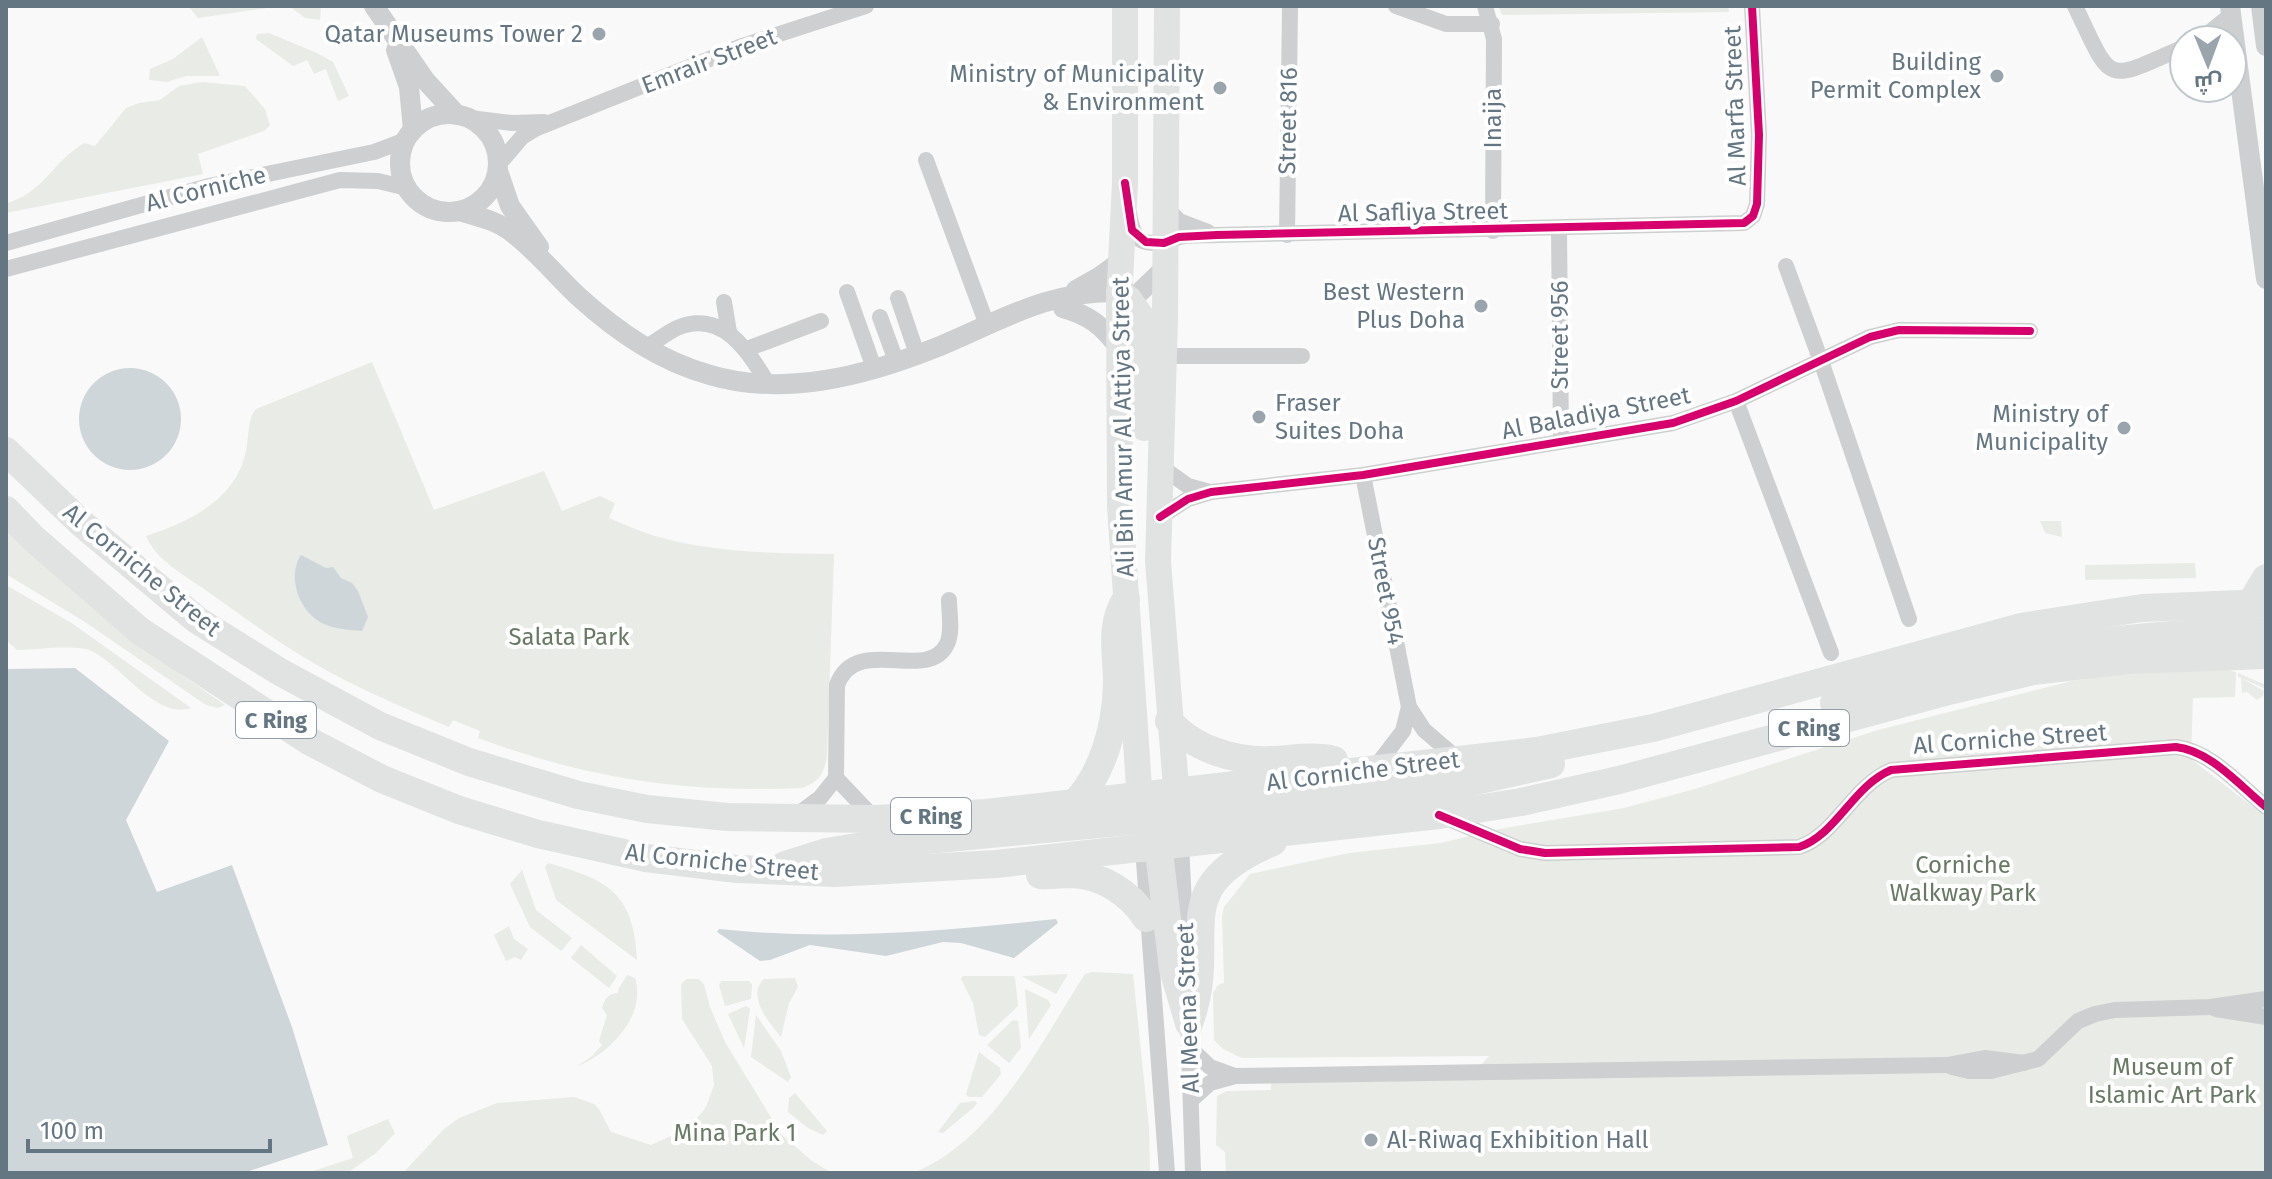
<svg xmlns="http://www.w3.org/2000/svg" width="2272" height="1179" viewBox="0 0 2272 1179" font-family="'Fira Sans',Cairo,sans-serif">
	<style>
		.green { fill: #e8ebe6 }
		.water { fill: #ced6d9 }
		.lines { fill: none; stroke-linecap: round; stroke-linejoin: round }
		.minor { stroke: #cecfd0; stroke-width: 16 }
		.tertiary { stroke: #cecfd0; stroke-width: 20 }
		.primary { stroke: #e1e2e2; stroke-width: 26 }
		.trunk { stroke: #e1e2e2; stroke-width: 28 }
		.cycleway-casing { stroke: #fff; stroke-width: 13 }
		.cycleway { stroke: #d6006c; stroke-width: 8 }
		.poi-dot { fill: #99a4ac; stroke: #fff; stroke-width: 3 }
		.labels { text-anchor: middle; stroke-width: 8; stroke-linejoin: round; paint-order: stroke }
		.shield { fill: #fff; stroke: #939fa8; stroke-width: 2 }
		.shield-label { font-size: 22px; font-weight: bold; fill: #657683 }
		.poi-label { font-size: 24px; fill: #657683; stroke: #fff; text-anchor: end }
		.street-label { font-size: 24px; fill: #657683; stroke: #fff }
		.park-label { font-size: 24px; fill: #687a64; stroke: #fff }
	</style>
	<rect width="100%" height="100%" fill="#f9f9f9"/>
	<g class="green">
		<path d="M188 6H266L267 8 198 18Z"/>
		<path d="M289 6H321L320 20 305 18Z"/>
		<path d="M1498 6H1728L1729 12 1502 15Z"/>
		<path d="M269 33 317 53 333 62 349 96 338 101 326 69 314 74 307 60 293 66 256 39 257 34Z"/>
		<path d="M202 37 220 76H186L167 82 149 80 150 69 173 59Z"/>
		<path d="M202 82 245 86 265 109 270 125 264 131 198 154 203 174 6 213V203C42 195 54 160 84 143L95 146 126 108 139 103 160 100 179 86Z"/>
		<path d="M372 362 434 510 544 471 562 511 600 496 615 503 609 518C624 524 639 531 655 536 713 553 774 553 834 554L827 756C824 774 819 782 802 788 683 793 590 779 478 738L480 731 453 720 449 727C402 707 354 687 310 661 273 639 239 614 204 589 184 575 155 559 146 536 189 522 236 500 246 451 249 438 247 419 256 409Z"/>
		<path d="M2040 521H2061L2062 537 2045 533Z"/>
		<path d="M6 528 98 609 183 676 225 705 218 708 206 705 85 622 6 574Z"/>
		<path d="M2195 563 2196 578 2085 580V565Z"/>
		<path d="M6 585 73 624 191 708C156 720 122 666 92 651 75 644 36 650 17 650L6 640Z"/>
		<path d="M2223 669 2236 672 2235 697 2193 698 2191 759 2266 817V1173H1226L1225 1152 1216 1145 1217 1096 1227 1091 1271 1090V1068L1481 1065 1489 1056 1242 1058 1223 1049 1214 1040 1213 993 1218 985 1224 983 1222 916 1224 907 1250 874 1349 853 1441 843 1499 829 1624 808 1695 789 1878 730 2072 681 2122 674Z"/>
		<path d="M2238 673 2266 685V689L2241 678 2264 691 2263 696 2257 700 2247 692 2242 693 2241 678 2238 677Z"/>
		<path d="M548 863C608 880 633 892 637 960L556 900 545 867Z"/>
		<path d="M522 870 536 910 572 938 561 951 530 927 510 884Z"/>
		<path d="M509 926 514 939 528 949 521 960 515 957 506 961 494 935Z"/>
		<path d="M581 945 617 976 609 988 571 958Z"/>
		<path d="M1092 972 1133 974 1149 1128 1150 1173H913C994 1141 1040 1043 1085 974Z"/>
		<path d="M1068 974 1056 994 1023 977V976Z"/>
		<path d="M627 975 635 978C647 1016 609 1054 576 1067L592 1056 602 1045 599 1041 607 1015 602 1008C605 998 608 994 618 993V990Z"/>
		<path d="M963 976H1014L1015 978 1018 1006 985 1037 979 1035 973 1003 961 979Z"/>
		<path d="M795 978 798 987 789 1003 781 1037C769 1022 746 996 764 979Z"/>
		<path d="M686 979H699L704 984 710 1007 725 1042 781 1134 812 1161 832 1173H403L443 1130 459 1118 497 1103 574 1097 594 1104 599 1109 611 1132 651 1145 689 1128 706 1107 714 1085 712 1066 682 1019 681 984Z"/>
		<path d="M721 981H749L752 985 751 999 725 1006 719 985Z"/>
		<path d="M1025 989 1048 1000 1051 1005 1029 1039Z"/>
		<path d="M746 1006 750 1009 744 1048 728 1014Z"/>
		<path d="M756 1015 781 1051 791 1077 788 1082 751 1057Z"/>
		<path d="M1013 1020 1018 1021 1021 1048 1009 1063 987 1045Z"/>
		<path d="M979 1052 1000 1068 1001 1074 982 1097H968L966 1094Z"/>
		<path d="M795 1093 827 1131 823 1135 808 1128 788 1112 789 1098Z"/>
		<path d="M975 1101 977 1103 974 1107 943 1133 938 1132 960 1103Z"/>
		<path d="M388 1119 395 1133 376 1153 347 1173H307L353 1158 347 1136Z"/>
	</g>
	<g class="water">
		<circle cx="130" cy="419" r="51"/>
		<path d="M301 555 326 568 333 567 341 578 352 583 358 591 368 617 362 631C350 630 335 629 324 624 300 614 286 577 301 555Z"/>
		<path d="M75 668 169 741 126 820 157 892 232 865 292 1027 328 1145 243 1173H6V669Z"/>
		<path d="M1056 919 1058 923 1014 958 961 943 943 942 886 956 810 945 770 960 760 961 717 932 719 929C832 941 944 931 1056 919Z"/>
	</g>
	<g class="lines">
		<g class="minor">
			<path d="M1396 6 1446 24H1492"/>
			<path d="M1485 6 1494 39 1493 231"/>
			<path d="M2075 6C2113 85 2103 83 2184 47"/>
			<path d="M2200 40 2231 15"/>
			<path d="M469 118 512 123 544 122"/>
			<path d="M926 160 987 325"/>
			<path d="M498 165 522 137 537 128 742 46 866 6"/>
			<path d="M1164 205 1179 221 1208 232"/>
			<path d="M1129 213C1134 248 1148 246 1176 238 1189 234 1204 236 1217 235L1744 223 1753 216 1757 204 1759 135 1752 6"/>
			<path d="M1559 229 1561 441"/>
			<path d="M1287 235 1290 6"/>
			<path d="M6 243 209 186 374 152 406 140"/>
			<path d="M1786 266 1821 361 1909 619"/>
			<path d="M6 269 340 180 378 181 407 188"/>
			<path d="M847 292 874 368"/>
			<path d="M898 298 917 354"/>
			<path d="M724 302 729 332"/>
			<path d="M880 317 896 361"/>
			<path d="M645 348C656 342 666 333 677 328 722 309 749 351 768 384"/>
			<path d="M747 349 821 321"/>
			<path d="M1164 356H1302"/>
			<path d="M1736 401 1831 653"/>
			<path d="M1160 466 1188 486 1210 492"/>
			<path d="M1363 475 1409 707 1424 730 1459 760"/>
			<path d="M1160 517 1188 499 1211 492 1363 475 1673 423 1736 401 1870 337 1899 330 2030 331"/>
			<path d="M1374 769 1403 731 1409 707"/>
			<path d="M836 778 873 817"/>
			<path d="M797 815 820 798 836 778 837 685C856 633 928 684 947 644 953 632 949 613 949 600"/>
			<path d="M1444 817 1520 849 1545 853 1799 847C1836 835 1853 786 1891 770L2176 747C2211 751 2240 786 2266 807"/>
			<path d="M1181 844 1187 966"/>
			<path d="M1143 848 1167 1173"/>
			<path d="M2216 1009 2266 1017"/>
			<path d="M1188 1017 1193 1173"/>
			<path d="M1190 1048 1210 1067 1235 1076"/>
			<path d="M1952 1067 1969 1071H1991L2038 1059 2078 1021 2095 1014 2115 1010 2210 1007 2266 999"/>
			<path d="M1191 1100 1210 1083 1235 1076 1947 1065 1985 1058 2024 1063"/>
		</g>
		<g class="tertiary">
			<path d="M374 6 425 80 457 115"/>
			<path d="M2230 6 2266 279"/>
			<path d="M2261 6 2266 46"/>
			<path d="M396 50 409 87 413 130"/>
			<circle cx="449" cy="163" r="49"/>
			<path d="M498 171 510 206 539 247"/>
			<path d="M459 211C476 216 495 220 510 231 536 250 557 277 580 298 619 333 660 361 710 375 784 397 865 376 935 348 999 322 1046 290 1119 292"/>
			<path d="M1076 290 1099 277 1121 261"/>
			<path d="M1117 302 1139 293 1164 269"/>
			<path d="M1063 308C1089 315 1103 326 1119 348"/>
		</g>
		<g class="primary">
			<path d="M1125 6V183L1119 302 1120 506 1141 817"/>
			<path d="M1167 6 1165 319 1158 561 1178 813"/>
			<path d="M1119 292 1129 299 1144 320V428"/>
		</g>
		<g class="trunk">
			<path d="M6 451 80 522 197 620 280 672 380 726 469 762 578 795 647 809 727 817 875 819 986 813 1537 751 1653 728 2021 627 2142 608 2266 603"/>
			<path d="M6 510 33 538 140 631 309 741 382 779 459 810 538 834 646 858 737 869 835 873 996 864 1439 815 1521 802 1619 780 1945 692 2033 671 2128 660 2266 655"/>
			<path d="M2250 604 2266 578"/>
			<path d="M1834 703C1975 657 2117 632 2266 631"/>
			<path d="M1169 721C1193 749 1236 762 1272 760 1293 759 1314 755 1334 760"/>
			<path d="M1073 805C1103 775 1116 726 1117 684 1117 653 1109 626 1126 599"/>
			<path d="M1156 827 1173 969 1189 1023"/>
			<path d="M1143 848 1156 828 1178 817 1457 785 1551 764"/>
			<path d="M785 865 826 852 863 846 1142 820 1152 816 1167 805"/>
			<path d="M1040 875C1050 876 1061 874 1072 874 1102 875 1130 893 1146 918"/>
			<path d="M1189 1023C1222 936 1160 889 1273 842"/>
		</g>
		<defs>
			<g id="cycleway">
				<path d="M1125 183 1132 230 1146 242 1164 243 1179 237 1217 235 1744 223 1753 216 1757 204 1759 135 1752 6"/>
				<path d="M1160 517 1188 499 1211 492 1363 475 1673 423 1736 401 1870 337 1899 330 2030 331"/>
				<path d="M1439 815 1520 849 1545 853 1799 847C1836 835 1853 786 1891 770L2176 747C2211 751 2240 786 2266 807"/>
			</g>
		</defs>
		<use href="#cycleway" class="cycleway-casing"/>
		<use href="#cycleway" class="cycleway"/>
	</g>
	<g class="poi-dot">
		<circle cx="599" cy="34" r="8"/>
		<circle cx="1997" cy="76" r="8"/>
		<circle cx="1220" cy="88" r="8"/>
		<circle cx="1481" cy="306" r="8"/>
		<circle cx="1259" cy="417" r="8"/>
		<circle cx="2124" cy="428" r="8"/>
		<circle cx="1371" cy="1140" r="8"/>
	</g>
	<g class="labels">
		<g class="shield">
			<rect x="236" y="702" width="80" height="36" rx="6"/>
			<rect x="1769" y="710" width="80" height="36" rx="6"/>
			<rect x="891" y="798" width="80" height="36" rx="6"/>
		</g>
		<g class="shield-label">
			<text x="276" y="728">C Ring</text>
			<text x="1809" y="736">C Ring</text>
			<text x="931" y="824">C Ring</text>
		</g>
		<g class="poi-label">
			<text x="583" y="42">Qatar Museums Tower 2</text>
			<text x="1981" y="70">Building<tspan x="1981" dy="28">Permit Complex</tspan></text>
			<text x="1204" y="82">Ministry of Municipality<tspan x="1204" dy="28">&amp; Environment</tspan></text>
			<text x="1465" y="300">Best Western<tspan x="1465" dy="28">Plus Doha</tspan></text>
			<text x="1275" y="411" text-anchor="start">Fraser<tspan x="1275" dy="28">Suites Doha</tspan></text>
			<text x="2108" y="422">Ministry of<tspan x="2108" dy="28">Municipality</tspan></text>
			<text x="1387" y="1148" text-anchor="start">Al-Riwaq Exhibition Hall</text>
		</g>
		<g class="street-label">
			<text transform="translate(709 61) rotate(-21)" y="8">Emrair Street</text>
			<text transform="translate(1735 106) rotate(-92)" y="8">Al Marfa Street</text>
			<text transform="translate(1493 118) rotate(-90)" y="8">Inaija</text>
			<text transform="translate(1288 121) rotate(-89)" y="8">Street 816</text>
			<text transform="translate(206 189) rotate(-14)" y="8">Al Corniche</text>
			<text transform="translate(1423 212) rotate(-1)" y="8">Al Safliya Street</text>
			<text transform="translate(1560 335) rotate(-90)" y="8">Street 956</text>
			<text transform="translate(1596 413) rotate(-11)" y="8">Al Baladiya Street</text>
			<text transform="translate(1123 427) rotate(-91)" y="8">Ali Bin Amur Al Attiya Street</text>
			<text transform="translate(142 570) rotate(39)" y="8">Al Corniche Street</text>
			<text transform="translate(1386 591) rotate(79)" y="8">Street 954</text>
			<text transform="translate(2010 739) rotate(-4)" y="8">Al Corniche Street</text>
			<text transform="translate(1363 771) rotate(-7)" y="8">Al Corniche Street</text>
			<text transform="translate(722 862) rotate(6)" y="8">Al Corniche Street</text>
			<text transform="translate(1188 1008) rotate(-92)" y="8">Al Meena Street</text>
		</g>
		<g class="park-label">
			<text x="569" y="645">Salata Park</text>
			<text x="1963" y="873">Corniche<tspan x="1963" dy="28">Walkway Park</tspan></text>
			<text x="2172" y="1075">Museum of<tspan x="2172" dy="28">Islamic Art Park</tspan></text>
			<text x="735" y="1141">Mina Park 1</text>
		</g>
	</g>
	<rect width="2272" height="1179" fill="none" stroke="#657683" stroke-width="16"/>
	<g transform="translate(2208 64) rotate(179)"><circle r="38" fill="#ffffff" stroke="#c1c8cd" stroke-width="2"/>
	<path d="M0-6L14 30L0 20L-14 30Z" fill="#99a4ac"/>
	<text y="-12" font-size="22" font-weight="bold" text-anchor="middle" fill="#657683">ش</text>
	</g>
	<path d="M28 1139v12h242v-12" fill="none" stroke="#657683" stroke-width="4"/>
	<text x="40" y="1139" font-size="24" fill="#657683" stroke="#ffffff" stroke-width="6" paint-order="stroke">100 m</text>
</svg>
